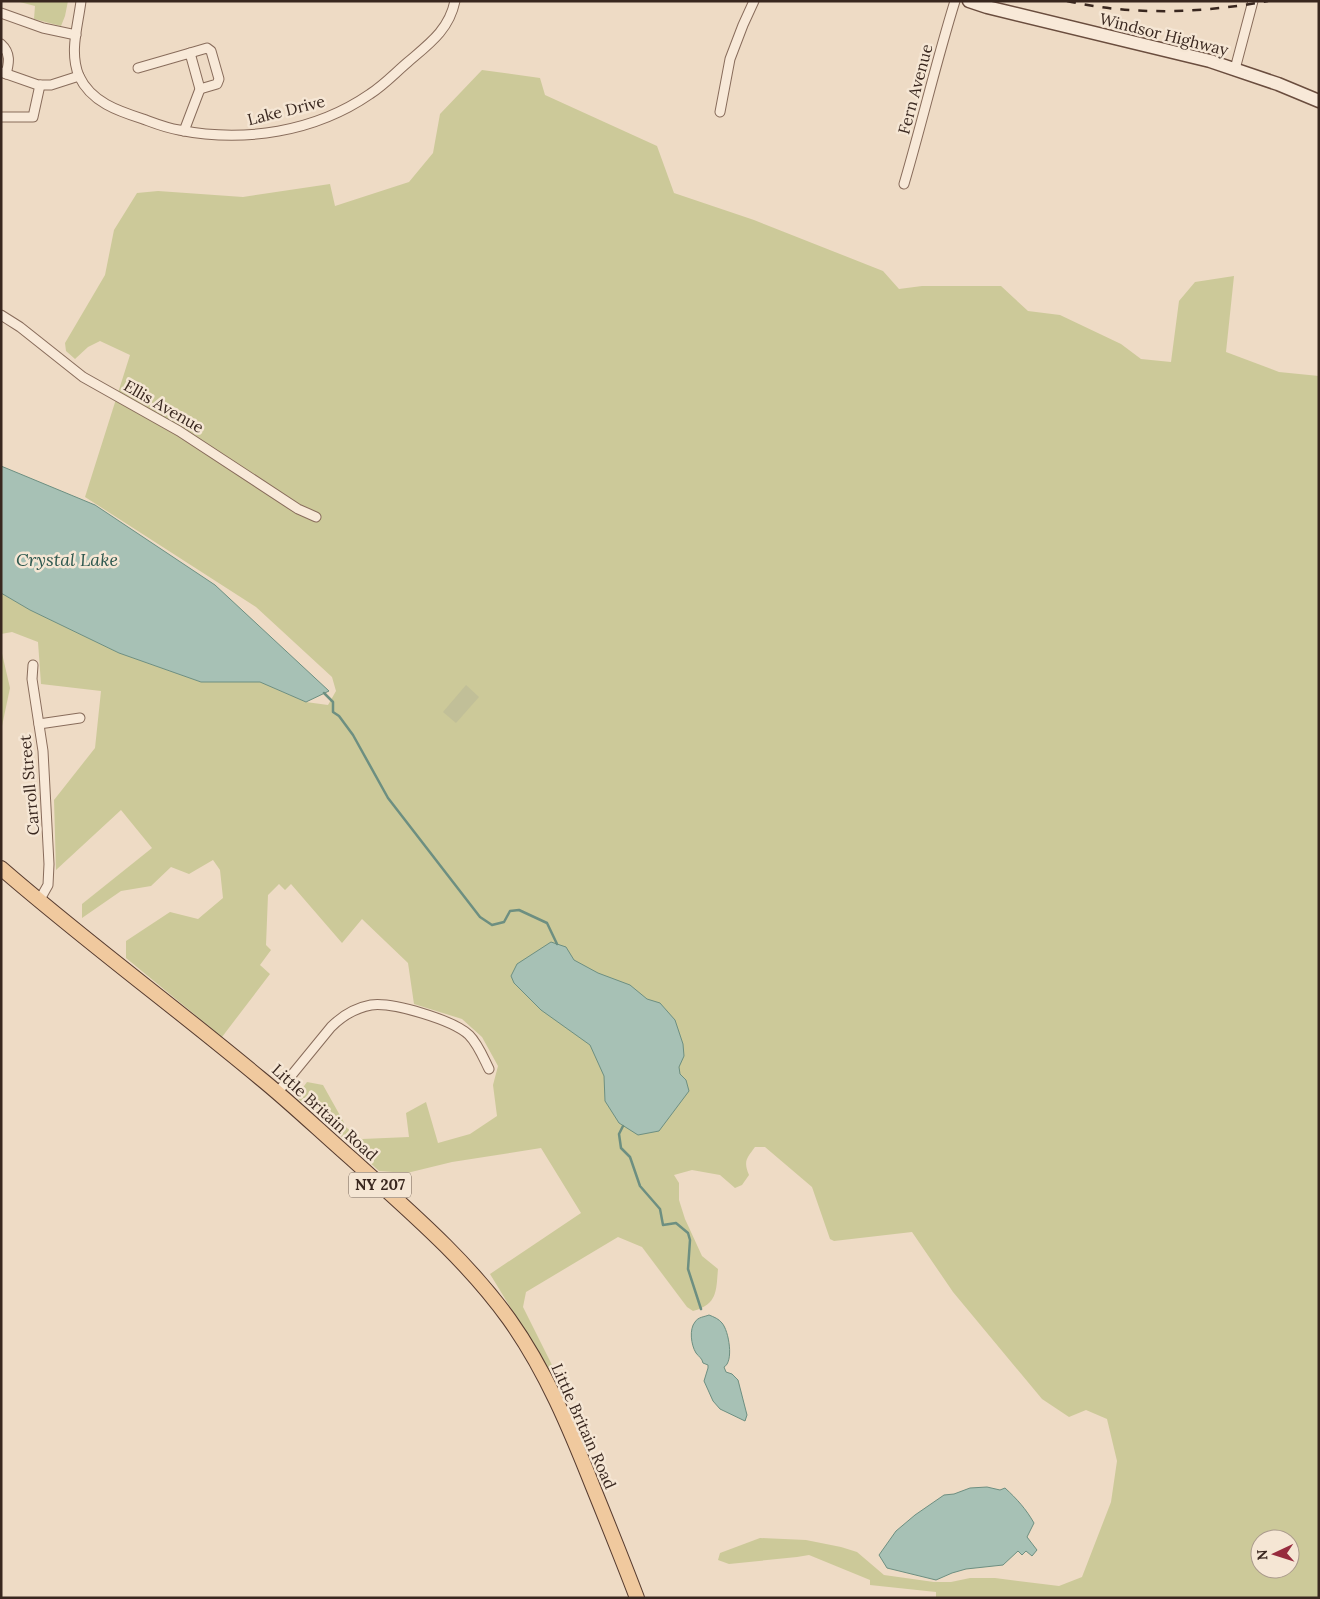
<svg xmlns="http://www.w3.org/2000/svg" width="1320" height="1599" viewBox="0 0 1320 1599" font-family="Lora,serif">
	<style>
		.green { fill: #ccc999; fill-rule: evenodd }
		.cemetery { fill: #c1bf98 }
		.water { fill: #a7c1b5; stroke: #6d8f81 }
		.lines { fill: none; stroke-linecap: round; stroke-linejoin: round }
		.stream { stroke: #6d8f81; stroke-width: 2.5 }
		.street-casing { stroke: #886c5b; stroke-width: 11 }
		.secondary-casing { stroke: #6a4d3e; stroke-width: 15 }
		.primary-casing { stroke: #563b2f; stroke-width: 16 }
		.street { stroke: #f8e9d8; stroke-width: 9 }
		.secondary { stroke: #f8e9d8; stroke-width: 12 }
		.primary { stroke: #f0c99e; stroke-width: 14 }
		.rail { stroke: #39271f; stroke-width: 2.5; stroke-dasharray: 9 9; stroke-linecap: butt }
		.labels { text-anchor: middle; stroke-width: 5; stroke-linejoin: round; paint-order: stroke }
		.shield { fill: #f5e6d4; stroke: #716055; stroke-width: 1 }
		.shield-label { font-size: 15px; font-weight: bold; fill: #39271f }
		.street-label { font-size: 16px; fill: #39271f; stroke: #f5e6d4 }
		.water-label { font-size: 18px; font-style: italic; fill: #2e584f; stroke: #f5e6d4 }
	</style>
	<rect width="100%" height="100%" fill="#eedbc5"/>
	<g class="green">
		<path d="M16 1H68L65 16 61 26 34 19 35 6Z"/>
		<path d="M482 70 540 78 545 95 657 146 674 193 754 220 883 271 899 289 922 286H1001L1028 311 1060 315 1121 344 1141 359 1171 362 1179 301 1195 282 1234 276 1226 352 1279 372 1319 376V1598H936V1592L870 1585V1580L809 1555 797 1557 729 1564 718 1560 720 1553 760 1538 806 1540 841 1547 857 1552 884 1575 934 1582H951L970 1578H995L1059 1586 1082 1577 1111 1502 1117 1461 1107 1419 1086 1410 1069 1417 1042 1399 953 1292 912 1232 834 1241 830 1239 812 1187 765 1147H755C747 1158 743 1161 749 1175L742 1185 735 1188 720 1175 692 1170 674 1175 679 1183V1200L685 1219 702 1256 718 1269C716 1291 718 1304 693 1311L687 1307 642 1247 618 1237 526 1292 523 1307 558 1377 557 1380 553 1377 490 1274 581 1213 541 1148 452 1162 407 1173 379 1171 349 1143 296 1097 307 1082 323 1085 347 1128 362 1139 409 1137 406 1113 426 1102 438 1143 470 1134 497 1116 493 1085 498 1066 482 1037 462 1019 414 1004 408 963 362 919 342 943 291 884 285 890 279 884 268 895 266 945 271 950 260 965 270 974 222 1037 126 958V941L170 912 198 919 223 898 220 870 213 860 189 874 171 867 151 886 121 891 82 918V904L152 848 121 810 56 870 54 800 95 748 101 691 41 684 38 642 12 632 1 634V593L30 610 119 653 201 682H260L306 702 328 705 336 691 332 677 256 607 85 497 130 355 100 341 88 347 75 359 66 351 65 343 105 275 114 230 137 193 158 191 243 197 330 184 335 206 409 182 433 153 440 114ZM1260 1539H1290V1569H1260Z"/>
		<path d="M1 649 10 688 2 726H1Z"/>
	</g>
	<path class="cemetery" d="M466 685 479 697 456 723 443 712Z"/>
	<g class="water">
		<path d="M1 466 95 505 215 585 329 691 306 702 260 682H201L119 653 30 610 1 593Z"/>
		<path d="M551 942 566 947 574 960 598 973 630 985 647 999 660 1003 675 1020 683 1044 684 1056 679 1067 680 1074 686 1080 689 1091 659 1131 638 1135 619 1123 605 1101 604 1076 590 1045 541 1010 514 983 511 976 517 964Z"/>
		<path d="M709 1315C714 1317 719 1319 722 1323 729 1331 734 1362 724 1367L726 1372 732 1374 738 1380 747 1415 745 1421 720 1409 713 1401 704 1381 708 1368V1365L703 1363C702 1358 699 1357 696 1353 691 1345 689 1329 695 1322 698 1317 704 1317 709 1315Z"/>
		<path d="M987 1487 1000 1490 1005 1488C1017 1499 1026 1509 1034 1523L1027 1537 1037 1550 1032 1556 1026 1551 1022 1555 1018 1551 1003 1565 966 1569 952 1573 936 1580 887 1568 879 1555 896 1531 915 1515 944 1495 954 1494 970 1488Z"/>
	</g>
	<g class="lines">
		<g class="stream">
			<path d="M324 693 333 702V712L339 716 353 735 388 798 480 917 492 925 504 922 510 911 519 910 547 923 557 944"/>
			<path d="M623 1126 619 1134 621 1148 630 1157 640 1186 660 1209 663 1225 676 1223 688 1233 690 1240 688 1269 701 1309"/>
		</g>
		<defs>
			<g id="street">
				<path d="M81 1C78 26 69 52 79 76 91 102 118 111 143 119 154 123 166 128 179 130 244 143 315 132 370 94 384 85 395 73 408 62 429 44 449 30 455 1"/>
				<path d="M1 13 43 28 76 35"/>
				<path d="M1 44C11 53 9 63 6 74"/>
				<path d="M190 53 207 48 211 51 219 79 217 84 200 89"/>
				<path d="M138 68 190 53 200 89 184 131"/>
				<path d="M1235 69 1253 1"/>
				<path d="M1 72 38 85H51L79 76"/>
				<path d="M720 112 730 59 743 25 754 1"/>
				<path d="M1 117H33L40 85"/>
				<path d="M904 184C922 123 936 62 955 1"/>
				<path d="M1 315 20 327 83 377 179 431 298 509 316 517"/>
				<path d="M33 665 32 679 43 751 49 864 48 885 39 901"/>
				<path d="M39 724 80 718"/>
				<path d="M277 1093 331 1027C342 1016 355 1008 371 1005 393 1002 453 1020 469 1035 478 1044 483 1057 489 1069"/>
			</g>
			<path id="secondary" d="M969 1 987 7 1210 61 1278 84 1319 101"/>
			<path id="primary" d="M1 868C85 941 175 1007 260 1078 292 1104 322 1133 353 1160 408 1210 465 1258 509 1319 546 1371 570 1429 593 1487 608 1524 623 1561 637 1598"/>
		</defs>
		<use href="#street" class="street-casing"/>
		<use href="#secondary" class="secondary-casing"/>
		<use href="#primary" class="primary-casing"/>
		<use href="#street" class="street"/>
		<use href="#secondary" class="secondary"/>
		<use href="#primary" class="primary"/>
		<path class="rail" d="M1067 1C1133 16 1203 13 1268 1"/>
	</g>
	<g class="labels">
		<rect class="shield" x="349" y="1172.5" width="62" height="25" rx="4"/>
		<g class="shield-label">
			<text x="380" y="1190">NY 207</text>
		</g>
		<g class="street-label">
			<text transform="translate(1164 34) rotate(14)" y="6">Windsor Highway</text>
			<text transform="translate(915 89) rotate(-75)" y="6">Fern Avenue</text>
			<text transform="translate(286 110) rotate(-14)" y="6">Lake Drive</text>
			<text transform="translate(164 406) rotate(30)" y="6">Ellis Avenue</text>
			<text transform="translate(29 785) rotate(-95)" y="6">Carroll Street</text>
			<text transform="translate(325 1112) rotate(42)" y="6">Little Britain Road</text>
			<text transform="translate(584 1426) rotate(66)" y="6">Little Britain Road</text>
		</g>
		<g class="water-label">
			<text x="67" y="566">Crystal Lake</text>
		</g>
	</g>
	<rect width="1320" height="1599" fill="none" stroke="#39271f" stroke-width="5"/>
	<g transform="translate(1275 1554) rotate(266)"><circle r="24" fill="#f5e6d4" stroke="#aa9a8c"/>
	<path d="M0-4L9 19L0 12L-9 19Z" fill="#972c3e"/>
	<text y="-8" font-size="14" font-weight="bold" text-anchor="middle" fill="#39271f">N</text>
	</g>
</svg>
